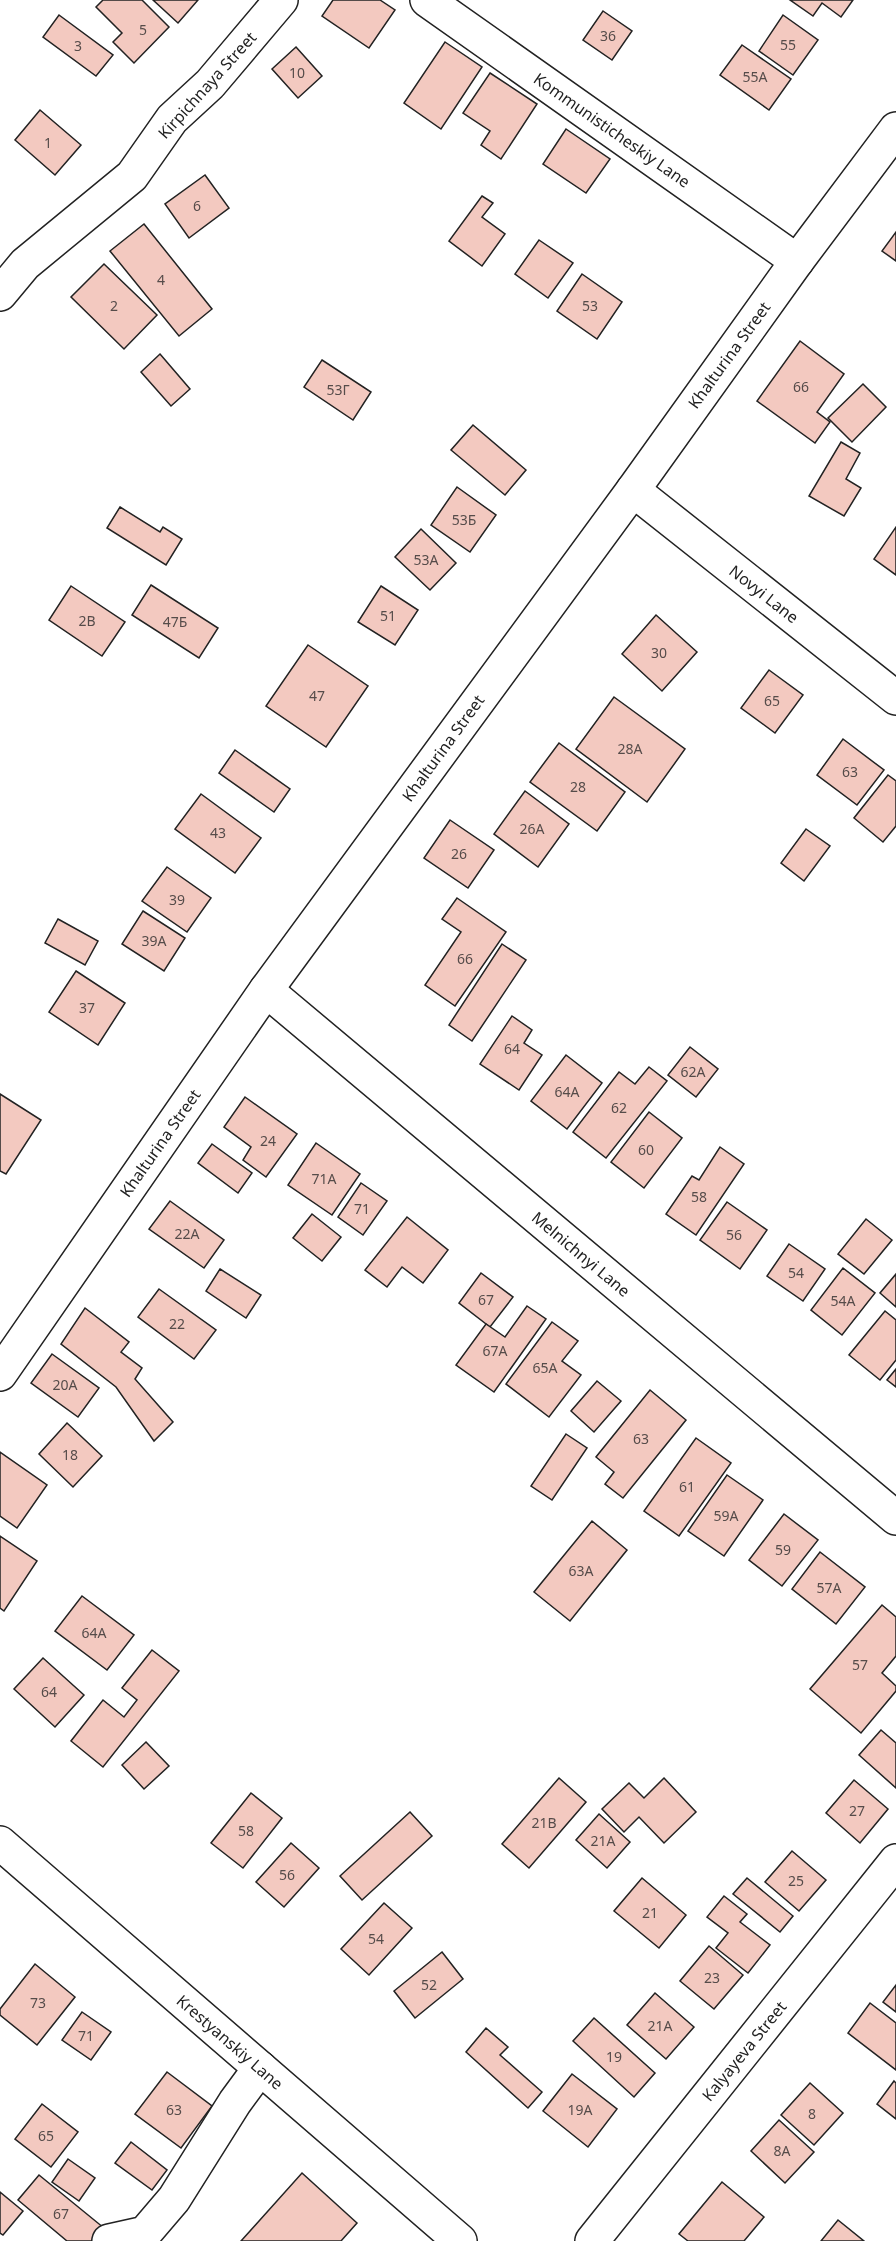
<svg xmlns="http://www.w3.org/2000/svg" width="896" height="2241" viewBox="0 0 896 2241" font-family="'Noto Sans',sans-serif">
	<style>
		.building { fill: #f3c9c0; stroke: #222; stroke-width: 1.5 }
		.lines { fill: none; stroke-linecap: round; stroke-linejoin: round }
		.minor-casing { stroke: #222; stroke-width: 36 }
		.minor { stroke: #fff; stroke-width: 33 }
		.labels { text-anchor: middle; stroke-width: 4.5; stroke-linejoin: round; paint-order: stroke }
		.number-label { font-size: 14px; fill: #564c4a }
		.street-label { font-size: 16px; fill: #222; stroke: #fff }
	</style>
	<rect width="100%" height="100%" fill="#fff"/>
	<g class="building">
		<path d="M103 0H142L169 27 134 63 113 42 122 33 96 7Z"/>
		<path d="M153 0H198L178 23Z"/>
		<path d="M333 0H380L395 10 369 48 322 16Z"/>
		<path d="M790 0H853L841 17 822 3 813 16Z"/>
		<path d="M603 11 632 31 612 60 583 40Z"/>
		<path d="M59 15 113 55 96 76 43 37Z"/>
		<path d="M783 15 818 40 793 75 759 51Z"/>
		<path d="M445 42 482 67 441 129 404 103Z"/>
		<path d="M742 45 791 79 769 110 720 75Z"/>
		<path d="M296 47 322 76 298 98 272 69Z"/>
		<path d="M490 73 537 104 501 159 481 145 490 131 463 113Z"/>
		<path d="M40 110 81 145 55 175 15 140Z"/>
		<path d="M566 129 610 159 586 193 543 164Z"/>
		<path d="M205 175 229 208 189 238 165 204Z"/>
		<path d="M482 196 493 203 482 217 505 234 482 266 449 241Z"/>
		<path d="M144 224 212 309 179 336 110 251Z"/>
		<path d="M896 232V261L882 251Z"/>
		<path d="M539 240 573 263 548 298 515 274Z"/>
		<path d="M104 264 157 315 124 349 71 297Z"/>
		<path d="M582 274 622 302 597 339 557 311Z"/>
		<path d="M800 341 844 374 817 412 830 422 815 443 757 401Z"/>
		<path d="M160 354 190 389 171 406 141 372Z"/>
		<path d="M322 360 371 392 353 420 304 387Z"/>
		<path d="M863 384 886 407 852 442 828 418Z"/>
		<path d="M473 425 526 470 505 495 451 450Z"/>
		<path d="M841 442 860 453 846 479 861 488 844 516 809 496Z"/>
		<path d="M457 487 496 515 470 552 431 525Z"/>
		<path d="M120 507 160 532 163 527 182 539 166 565 107 528Z"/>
		<path d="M896 527V575L874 559Z"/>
		<path d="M421 529 456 563 430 590 395 557Z"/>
		<path d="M151 585 218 628 199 658 132 615Z"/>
		<path d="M71 586 125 622 102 656 49 620Z"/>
		<path d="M381 586 418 610 395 645 358 622Z"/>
		<path d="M656 615 697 652 662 691 622 654Z"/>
		<path d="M308 645 368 686 326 747 266 706Z"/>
		<path d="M769 670 803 695 775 733 741 708Z"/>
		<path d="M614 697 685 749 647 802 576 749Z"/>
		<path d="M843 739 884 770 857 805 817 775Z"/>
		<path d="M559 743 625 792 597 831 530 782Z"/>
		<path d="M235 750 290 789 274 812 219 773Z"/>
		<path d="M888 775 896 781V826L883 842 854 818Z"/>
		<path d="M525 791 569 824 538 867 494 834Z"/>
		<path d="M201 794 261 838 235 873 175 829Z"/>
		<path d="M450 820 494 850 468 888 424 858Z"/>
		<path d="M806 829 830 846 804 881 781 863Z"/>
		<path d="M167 867 211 898 187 932 142 901Z"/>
		<path d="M457 898 506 932 455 1006 425 985 461 932 442 919Z"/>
		<path d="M143 911 185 938 164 971 122 944Z"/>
		<path d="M58 919 98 941 85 965 45 943Z"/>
		<path d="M502 944 526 960 472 1041 449 1025Z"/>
		<path d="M76 971 125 1003 98 1045 49 1012Z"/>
		<path d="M512 1016 532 1030 524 1043 542 1055 519 1090 480 1064Z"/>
		<path d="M690 1047 718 1069 696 1097 668 1075Z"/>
		<path d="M566 1055 602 1083 567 1129 531 1101Z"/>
		<path d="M649 1067 667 1081 606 1158 573 1132 619 1072 635 1084Z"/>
		<path d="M0 1094 41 1120 6 1174 0 1171Z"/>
		<path d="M245 1097 297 1134 266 1177 243 1160 251 1147 224 1127Z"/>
		<path d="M649 1112 682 1138 644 1188 611 1162Z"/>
		<path d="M316 1143 360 1174 332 1215 288 1185Z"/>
		<path d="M212 1144 252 1173 238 1193 198 1163Z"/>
		<path d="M720 1147 744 1164 696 1235 666 1214 692 1176 699 1180Z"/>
		<path d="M361 1183 387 1201 363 1235 338 1217Z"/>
		<path d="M170 1201 224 1240 204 1268 149 1229Z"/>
		<path d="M727 1202 767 1230 740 1269 700 1240Z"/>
		<path d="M312 1214 341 1237 322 1261 293 1238Z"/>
		<path d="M407 1217 448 1250 423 1283 402 1267 387 1287 365 1270Z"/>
		<path d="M866 1219 892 1240 864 1274 838 1254Z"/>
		<path d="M789 1244 825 1269 803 1301 767 1276Z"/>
		<path d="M843 1268 875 1293 842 1335 811 1310Z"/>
		<path d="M220 1269 261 1295 246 1318 206 1291Z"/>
		<path d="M481 1273 513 1297 490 1327 459 1303Z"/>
		<path d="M896 1274V1307L880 1293Z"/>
		<path d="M159 1289 216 1330 194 1359 138 1317Z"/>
		<path d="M527 1306 546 1319 494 1392 456 1365 486 1324 505 1337Z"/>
		<path d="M85 1308 129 1342 121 1352 142 1368 135 1379 173 1422 154 1441 116 1387 61 1344Z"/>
		<path d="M885 1311 896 1320V1360L880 1380 849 1355Z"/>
		<path d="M552 1322 578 1341 562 1361 581 1375 549 1417 506 1384Z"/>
		<path d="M52 1354 99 1388 78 1417 31 1383Z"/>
		<path d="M896 1369V1387L887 1380Z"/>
		<path d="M597 1381 621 1401 594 1432 571 1411Z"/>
		<path d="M650 1390 686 1420 623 1498 605 1484 614 1472 596 1457Z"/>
		<path d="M67 1423 102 1456 73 1487 39 1454Z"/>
		<path d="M566 1434 587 1448 552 1500 531 1486Z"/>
		<path d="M696 1438 731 1463 679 1536 644 1511Z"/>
		<path d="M0 1452 47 1485 17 1528 0 1516Z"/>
		<path d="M727 1475 763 1500 724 1556 688 1531Z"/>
		<path d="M784 1514 818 1540 782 1586 749 1560Z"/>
		<path d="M592 1521 627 1550 570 1621 534 1592Z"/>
		<path d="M0 1536 37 1561 4 1611 0 1608Z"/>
		<path d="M820 1552 865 1587 836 1624 792 1589Z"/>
		<path d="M82 1596 134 1635 107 1670 55 1631Z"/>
		<path d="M882 1605 896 1617V1656L882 1673 896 1686V1691L861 1733 810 1689Z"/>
		<path d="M152 1650 179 1671 103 1767 71 1741 103 1700 124 1717 137 1700 122 1688Z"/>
		<path d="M43 1658 84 1695 55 1727 14 1689Z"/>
		<path d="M881 1730 896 1743V1788L859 1755Z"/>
		<path d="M146 1742 169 1766 144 1789 122 1765Z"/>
		<path d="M559 1778 586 1802 529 1868 502 1844Z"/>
		<path d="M664 1778 696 1812 664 1843 639 1817 624 1832 602 1809 629 1783 644 1798Z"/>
		<path d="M854 1780 888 1809 860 1843 826 1813Z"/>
		<path d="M251 1793 282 1818 243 1868 211 1843Z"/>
		<path d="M410 1812 432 1836 362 1900 340 1876Z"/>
		<path d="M599 1814 630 1842 607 1868 576 1840Z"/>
		<path d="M291 1843 319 1868 284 1907 256 1882Z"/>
		<path d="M792 1851 826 1880 799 1911 765 1882Z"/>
		<path d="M642 1878 686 1915 659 1948 614 1911Z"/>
		<path d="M747 1878 793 1916 780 1932 733 1894Z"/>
		<path d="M724 1896 747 1914 740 1922 770 1945 748 1973 716 1948 728 1933 707 1917Z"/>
		<path d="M384 1903 412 1928 369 1975 341 1949Z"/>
		<path d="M709 1946 743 1975 714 2009 680 1981Z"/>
		<path d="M442 1952 463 1979 415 2018 394 1991Z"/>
		<path d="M35 1964 75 1997 37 2045 0 2015V2009Z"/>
		<path d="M896 1985V2012L883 2002Z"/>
		<path d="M655 1993 694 2027 666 2059 627 2025Z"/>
		<path d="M870 2003 896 2023V2070L848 2033Z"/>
		<path d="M82 2012 111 2032 91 2060 62 2040Z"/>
		<path d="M594 2018 655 2073 634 2097 573 2041Z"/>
		<path d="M486 2028 508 2047 500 2055 542 2092 528 2108 466 2052Z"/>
		<path d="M167 2072 212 2106 181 2148 135 2114Z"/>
		<path d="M572 2074 617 2109 588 2147 543 2111Z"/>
		<path d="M894 2081 896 2083V2119L877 2104Z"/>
		<path d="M810 2083 843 2113 814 2145 781 2115Z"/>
		<path d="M42 2104 78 2132 51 2167 15 2139Z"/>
		<path d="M779 2120 814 2152 785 2183 751 2151Z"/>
		<path d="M131 2142 167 2170 152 2190 115 2163Z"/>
		<path d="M68 2159 95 2178 79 2201 52 2182Z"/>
		<path d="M302 2173 357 2223 341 2241H241Z"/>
		<path d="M39 2175 104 2228 94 2241H67L18 2200Z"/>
		<path d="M722 2182 764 2217 744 2241H688L679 2234Z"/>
		<path d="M0 2192 23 2211 3 2235 0 2233Z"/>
		<path d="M838 2220 864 2241H821Z"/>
	</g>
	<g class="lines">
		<defs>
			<g id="minor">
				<path d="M427 0 797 261"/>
				<path d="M0 294 25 264 132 176 172 119 210 84 281 0"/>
				<path d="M633 490 896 698"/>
				<path d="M266 990 896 1518"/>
				<path d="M0 1374 266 990 633 490 797 261 896 129"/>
				<path d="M0 1843 460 2241"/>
				<path d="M109 2241 145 2233 174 2199 235 2102 260 2068"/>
				<path d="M592 2241 896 1861"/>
			</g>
		</defs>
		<use href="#minor" class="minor-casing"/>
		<use href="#minor" class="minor"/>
	</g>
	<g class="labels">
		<g class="number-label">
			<text x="143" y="35">5</text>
			<text x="608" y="41">36</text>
			<text x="788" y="50">55</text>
			<text x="78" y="51">3</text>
			<text x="297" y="78">10</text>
			<text x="755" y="82">55А</text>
			<text x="48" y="148">1</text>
			<text x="197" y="211">6</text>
			<text x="161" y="285">4</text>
			<text x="114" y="311">2</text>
			<text x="590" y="311">53</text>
			<text x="801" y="392">66</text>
			<text x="338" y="395">53Г</text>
			<text x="464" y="525">53Б</text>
			<text x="426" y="565">53А</text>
			<text x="388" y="621">51</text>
			<text x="87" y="626">2В</text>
			<text x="175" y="627">47Б</text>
			<text x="659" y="658">30</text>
			<text x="317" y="701">47</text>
			<text x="772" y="706">65</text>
			<text x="630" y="754">28А</text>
			<text x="850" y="777">63</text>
			<text x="578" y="792">28</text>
			<text x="532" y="834">26А</text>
			<text x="218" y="838">43</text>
			<text x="459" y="859">26</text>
			<text x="177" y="905">39</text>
			<text x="154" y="946">39А</text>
			<text x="465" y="964">66</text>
			<text x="87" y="1013">37</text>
			<text x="512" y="1054">64</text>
			<text x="693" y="1077">62А</text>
			<text x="567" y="1097">64А</text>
			<text x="619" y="1113">62</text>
			<text x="268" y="1146">24</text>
			<text x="646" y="1155">60</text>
			<text x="324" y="1184">71А</text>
			<text x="699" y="1202">58</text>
			<text x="362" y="1214">71</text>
			<text x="187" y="1239">22А</text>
			<text x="734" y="1240">56</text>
			<text x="796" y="1278">54</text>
			<text x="486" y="1305">67</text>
			<text x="843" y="1306">54А</text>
			<text x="177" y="1329">22</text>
			<text x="495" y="1356">67А</text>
			<text x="545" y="1373">65А</text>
			<text x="65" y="1390">20А</text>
			<text x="641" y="1444">63</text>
			<text x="70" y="1460">18</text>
			<text x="687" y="1492">61</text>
			<text x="726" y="1521">59А</text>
			<text x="783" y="1555">59</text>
			<text x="581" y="1576">63А</text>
			<text x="829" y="1593">57А</text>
			<text x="94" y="1638">64А</text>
			<text x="860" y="1670">57</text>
			<text x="49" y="1697">64</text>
			<text x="857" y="1816">27</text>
			<text x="544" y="1828">21В</text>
			<text x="246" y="1836">58</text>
			<text x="603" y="1846">21А</text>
			<text x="287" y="1880">56</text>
			<text x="796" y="1886">25</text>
			<text x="650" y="1918">21</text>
			<text x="376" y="1944">54</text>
			<text x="712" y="1983">23</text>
			<text x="429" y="1990">52</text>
			<text x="38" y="2008">73</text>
			<text x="660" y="2031">21А</text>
			<text x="86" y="2041">71</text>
			<text x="614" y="2062">19</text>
			<text x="174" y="2115">63</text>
			<text x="580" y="2115">19А</text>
			<text x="812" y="2119">8</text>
			<text x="46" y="2141">65</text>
			<text x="782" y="2156">8А</text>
			<text x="61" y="2219">67</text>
		</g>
		<g class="street-label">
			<text transform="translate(207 85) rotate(-48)" y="6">Kirpichnaya Street</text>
			<text transform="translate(612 130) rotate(35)" y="6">Kommunisticheskiy Lane</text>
			<text transform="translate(729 355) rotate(-54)" y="6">Khalturina Street</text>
			<text transform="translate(764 594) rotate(38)" y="6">Novyi Lane</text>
			<text transform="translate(443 748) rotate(-54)" y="6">Khalturina Street</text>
			<text transform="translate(160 1143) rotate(-55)" y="6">Khalturina Street</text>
			<text transform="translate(581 1254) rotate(40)" y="6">Melnichnyi Lane</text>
			<text transform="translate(230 2042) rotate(41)" y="6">Krestyanskiy Lane</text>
			<text transform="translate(744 2051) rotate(-51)" y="6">Kalyayeva Street</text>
		</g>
	</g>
</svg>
